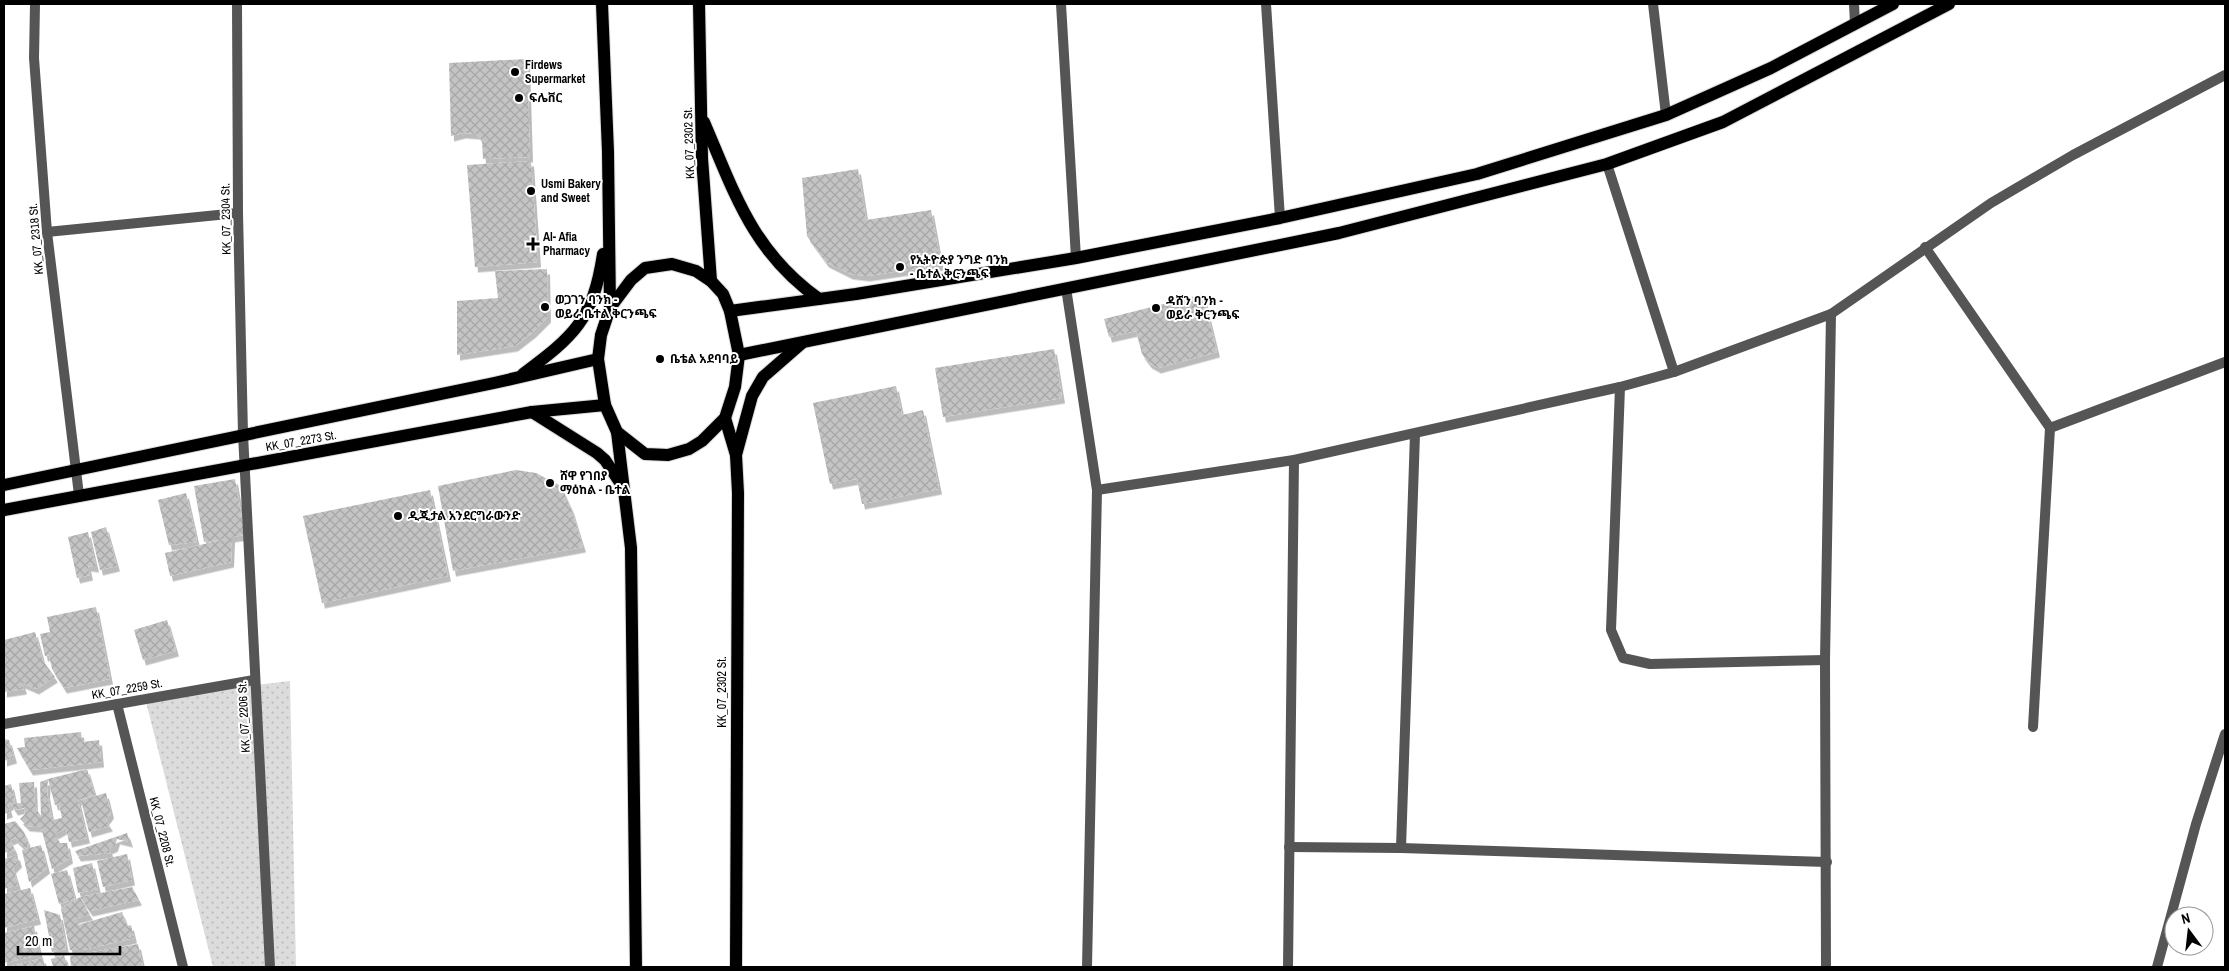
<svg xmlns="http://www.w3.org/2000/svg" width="2229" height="971" viewBox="0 0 2229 971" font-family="'Archivo Narrow','Noto Sans Ethiopic',sans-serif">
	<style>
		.grass { fill: url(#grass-dots) }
		.building { fill: url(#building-cross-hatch); filter: url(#shadow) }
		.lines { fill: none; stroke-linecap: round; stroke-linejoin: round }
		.primary-casing { stroke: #dbdbdb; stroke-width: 14 }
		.minor { stroke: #555; stroke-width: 10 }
		.primary { stroke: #000; stroke-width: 12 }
		.poi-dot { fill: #000; stroke: #fff; stroke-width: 2 }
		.labels { text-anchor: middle; stroke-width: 4; stroke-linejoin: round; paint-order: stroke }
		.poi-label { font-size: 12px; font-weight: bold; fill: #000; stroke: #fff; text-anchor: start }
		.street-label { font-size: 12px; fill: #000; stroke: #fff }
	</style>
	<defs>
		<pattern id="grass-dots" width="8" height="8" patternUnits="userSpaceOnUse" patternTransform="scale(1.25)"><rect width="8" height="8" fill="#dcdcdc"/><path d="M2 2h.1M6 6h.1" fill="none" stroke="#bbb" stroke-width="1.8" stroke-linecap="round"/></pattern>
		<pattern id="building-cross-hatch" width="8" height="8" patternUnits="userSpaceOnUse" patternTransform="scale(1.25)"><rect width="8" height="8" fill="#c4c4c4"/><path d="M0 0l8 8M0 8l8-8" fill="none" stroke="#a7a7a7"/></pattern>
		<filter id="shadow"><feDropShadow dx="3" dy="5.5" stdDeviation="0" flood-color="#0004"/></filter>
	</defs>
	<rect width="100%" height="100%" fill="#fff"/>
	<path class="grass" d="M290 681 296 967H213L145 698Z"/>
	<g class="building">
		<path d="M527 59 530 157 483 159 482 141 477 134 463 133 451 136 449 63Z"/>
		<path d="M531 161 538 262 475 267 467 165Z"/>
		<path d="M858 169 866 220 931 210 941 265 867 276 850 274 826 262 807 236 802 178Z"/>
		<path d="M547 269 548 317 533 332 515 346 457 355V301L498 298 495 271Z"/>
		<path d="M1203 294 1217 352 1158 368 1149 363 1142 354 1136 331 1109 337 1104 319Z"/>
		<path d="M1054 349 1062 398 943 417 935 368Z"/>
		<path d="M896 386 902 415 923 410 939 489 862 504 857 479 830 484 813 403Z"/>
		<path d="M516 470 536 473 561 486 571 508 583 547 453 571 438 486Z"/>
		<path d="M235 479 245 535 232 537 231 562 170 576 165 553 226 539 204 542 194 486Z"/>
		<path d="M430 490 448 576 322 603 303 516Z"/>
		<path d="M186 493 197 542 169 545 158 500Z"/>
		<path d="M106 527 117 566 100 570 91 532Z"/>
		<path d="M88 532 96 567 88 566 90 575 77 578 68 537Z"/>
		<path d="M96 607 110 679 64 688 52 669 49 655 45 656 40 634 50 632 47 617Z"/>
		<path d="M167 620 176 651 143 660 134 630Z"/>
		<path d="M35 632 43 661 55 677 36 689 22 683 24 689 4 692V640Z"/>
		<path d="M81 732 82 742 99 740 101 762 30 770 17 748 25 747 24 738Z"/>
		<path d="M4 739 9 740 14 758 4 761Z"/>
		<path d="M87 769 95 795 78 800 87 838 69 842 66 828 55 834 60 843H67L70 858 52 869 41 827 27 826 20 819 25 814 24 808 15 810 11 804 8 806 10 812 4 814V786L11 784 15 802 11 804 21 803 19 783 34 782 35 807 41 816 40 782 48 779 47 793 52 820 62 818 59 804 55 805 48 779Z"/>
		<path d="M106 793 111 813 106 820 110 826 89 832 81 800Z"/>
		<path d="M15 821 24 832 29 845 26 849 15 838 10 840 15 850 4 853V824Z"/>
		<path d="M127 833 130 842 117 839 115 846 109 849 111 853 78 856 75 851Z"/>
		<path d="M41 845 47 868 29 882 22 850Z"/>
		<path d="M127 854 132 880 103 887 97 861Z"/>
		<path d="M17 855 19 862 13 868 18 885 4 889V859Z"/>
		<path d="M92 863 98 889 78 893 73 868Z"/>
		<path d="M67 870 75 899 59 904 51 874Z"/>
		<path d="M132 887 139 900 90 911 80 897Z"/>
		<path d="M30 888 38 919 4 928V894Z"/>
		<path d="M80 897 90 915 76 918 78 925 122 912 127 926 131 925 134 938 83 950H70L61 909Z"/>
		<path d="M44 910 60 915 66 949 52 952Z"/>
		<path d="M34 926 40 955 4 963V933Z"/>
		<path d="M138 944 143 967H86L84 964V967H71L70 956Z"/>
		<path d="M64 955 68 967H53L51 959Z"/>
		<path d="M43 958 45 967H9Z"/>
	</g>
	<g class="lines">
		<defs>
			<g id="primary">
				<path d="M602 4 608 152 610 308"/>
				<path d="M699 4 702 158 711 281"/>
				<path d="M704 122C735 194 752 251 819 299"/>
				<path d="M672 264 696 271 711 281 723 294 730 311 739 355 735 387 725 418 702 441 689 449 668 455 645 454 617 432 605 405 598 359 601 335 610 308 631 280 645 268Z"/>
				<path d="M730 311 856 294 1076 258 1280 218 1477 174 1666 115 1771 68 1893 4"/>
				<path d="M739 355 1339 233 1607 164 1723 122 1949 4"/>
				<path d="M523 374C574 336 593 320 603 254"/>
				<path d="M532 412 597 453 605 460 623 487"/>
				<path d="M725 418 736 455 738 493 736 967"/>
				<path d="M617 432 631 548 636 967"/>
				<path d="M736 455 752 396 763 377 802 343"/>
				<path d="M4 485 494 383 598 359"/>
				<path d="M4 510 532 412 605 405"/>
			</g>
		</defs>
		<use href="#primary" class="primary-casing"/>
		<g class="minor">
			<path d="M35 4 34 58 47 232 79 495"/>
			<path d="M237 4 238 213 243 434 270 967"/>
			<path d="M1061 4 1076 258"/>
			<path d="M1266 4 1280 218"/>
			<path d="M1653 4 1666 115"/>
			<path d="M1854 4 1855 24"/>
			<path d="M47 232 238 213"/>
			<path d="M1925 247 2050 428 2225 362"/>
			<path d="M1066 288 1097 490 1087 967"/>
			<path d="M1674 372 1831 314 1991 203 2073 155 2225 75"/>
			<path d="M1620 387 1611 630 1623 658 1650 664 1825 660"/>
			<path d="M1097 490 1294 460 1620 387 1674 372 1607 164"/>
			<path d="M117 704 183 967"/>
			<path d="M4 724 254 680"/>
			<path d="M2033 727 2050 428"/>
			<path d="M1289 847 1401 848 1827 862"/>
			<path d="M1401 848 1415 434"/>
			<path d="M1288 967 1294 460"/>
			<path d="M1826 967 1825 660 1831 314"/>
			<path d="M2157 967 2196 824 2225 734"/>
		</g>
		<use href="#primary" class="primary"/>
	</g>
	<g class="poi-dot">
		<circle cx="515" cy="72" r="5"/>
		<circle cx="519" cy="98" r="5"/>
		<circle cx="531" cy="191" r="5"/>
		<path d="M530.5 236.5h5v5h5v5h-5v5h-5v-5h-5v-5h5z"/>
		<circle cx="900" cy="267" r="5"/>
		<circle cx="545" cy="307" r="5"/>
		<circle cx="1156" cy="308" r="5"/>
		<circle cx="660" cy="359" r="5"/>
		<circle cx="550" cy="483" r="5"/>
		<circle cx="398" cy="516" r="5"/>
	</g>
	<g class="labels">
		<g class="poi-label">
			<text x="525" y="69">Firdews<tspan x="525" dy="14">Supermarket</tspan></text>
			<text x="529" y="102">ፍሌቨር</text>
			<text x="541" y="188">Usmi Bakery<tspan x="541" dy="14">and Sweet</tspan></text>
			<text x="543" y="241">Al- Afia<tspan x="543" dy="14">Pharmacy</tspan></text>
			<text x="910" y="264">የኢትዮጵያ ንግድ ባንክ<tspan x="910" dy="14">- ቤተል ቅርንጫፍ</tspan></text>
			<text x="555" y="304">ወጋገን ባንክ -<tspan x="555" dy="14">ወይራ ቤተል ቅርንጫፍ</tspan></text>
			<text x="1166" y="305">ዳሸን ባንክ -<tspan x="1166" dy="14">ወይራ ቅርንጫፍ</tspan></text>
			<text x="670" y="363">ቤቴል አደባባይ</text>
			<text x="560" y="480">ሸዋ የገበያ<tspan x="560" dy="14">ማዕከል - ቤተል</tspan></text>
			<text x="408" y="520">ዲጂታል አንደርግራውንድ</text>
		</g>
		<g class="street-label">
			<text transform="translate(689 143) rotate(-92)" y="4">KK_07_2302 St.</text>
			<text transform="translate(226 219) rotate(-91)" y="4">KK_07_2304 St.</text>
			<text transform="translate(36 239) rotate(-95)" y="4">KK_07_2318 St.</text>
			<text transform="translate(301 441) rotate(-10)" y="4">KK_07_2273 St.</text>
			<text transform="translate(127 689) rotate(-10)" y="4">KK_07_2259 St.</text>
			<text transform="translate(722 692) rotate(-90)" y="4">KK_07_2302 St.</text>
			<text transform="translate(244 717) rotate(-93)" y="4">KK_07_2206 St.</text>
			<text transform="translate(162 832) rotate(76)" y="4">KK_07_2208 St.</text>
		</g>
	</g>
	<rect width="2229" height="971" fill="none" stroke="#000000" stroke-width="10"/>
	<g transform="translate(2189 931) rotate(345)"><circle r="24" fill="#ffffff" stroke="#999999"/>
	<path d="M0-4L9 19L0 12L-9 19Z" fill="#000000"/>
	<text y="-8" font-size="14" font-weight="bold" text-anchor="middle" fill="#000000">N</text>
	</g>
	<path d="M18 946v8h102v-8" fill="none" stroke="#000000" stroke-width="2.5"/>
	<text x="25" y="946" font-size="15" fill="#000000" stroke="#ffffff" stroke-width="4" paint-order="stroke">20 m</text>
</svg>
